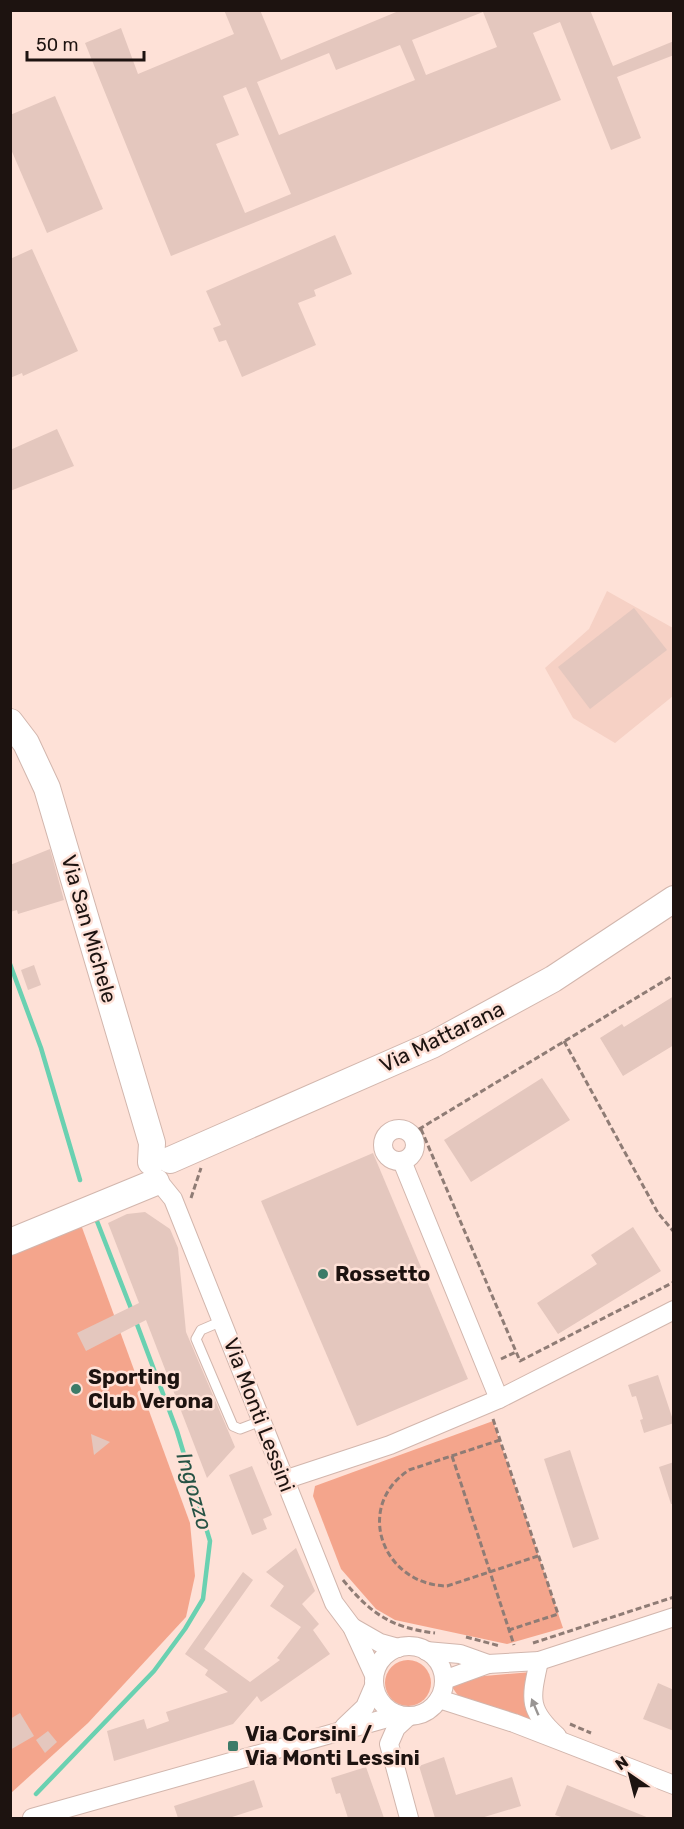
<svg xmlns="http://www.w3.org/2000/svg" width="684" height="1829" viewBox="0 0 684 1829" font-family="Rubik,sans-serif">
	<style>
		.built { fill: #f6d1c5 }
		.green { fill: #f4a58c }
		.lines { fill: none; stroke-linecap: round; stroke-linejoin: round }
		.stream { stroke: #6ad1b1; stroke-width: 4.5 }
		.building { fill: #e4c7be; fill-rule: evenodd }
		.lane-casing { stroke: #d2b6ad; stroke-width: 11 }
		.street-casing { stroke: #d2b6ad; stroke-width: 20 }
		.secondary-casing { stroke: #d2b6ad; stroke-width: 28 }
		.path { stroke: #8f7c75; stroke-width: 3; stroke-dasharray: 6 3; stroke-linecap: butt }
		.lane { stroke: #fff; stroke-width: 9 }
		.street { stroke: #fff; stroke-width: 18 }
		.secondary { stroke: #fff; stroke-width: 26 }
		.oneway { fill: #999593 }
		.poi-dot { fill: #3d7b68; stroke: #fee1d7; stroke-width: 2 }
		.labels { text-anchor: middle; stroke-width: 5; stroke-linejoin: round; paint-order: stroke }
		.street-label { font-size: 21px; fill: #1d1310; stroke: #fee1d7 }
		.poi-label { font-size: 21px; font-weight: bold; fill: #1d1310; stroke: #fee1d7; text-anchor: start }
		.water-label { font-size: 22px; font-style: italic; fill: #275345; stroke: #fee1d7 }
	</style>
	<rect width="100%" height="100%" fill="#fee1d7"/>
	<path class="built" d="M607 591 673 628V696L615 743 573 718 545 668 589 629Z"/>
	<g class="green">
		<path d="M80 1222 190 1523 195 1576 186 1617 88 1723 11 1793V1255Z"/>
		<path d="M493 1421 563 1628 507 1644 395 1620 376 1609 341 1569 313 1496 315 1486Z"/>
		<circle cx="408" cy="1683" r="23"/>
		<path d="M532 1672V1720L459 1697 452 1687 455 1682 473 1677Z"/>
	</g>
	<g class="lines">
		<g class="stream">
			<path d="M10 964 41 1048 80 1180"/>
			<path d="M95 1216 132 1311"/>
			<path d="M36 1794 154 1671 185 1629 203 1599 210 1541 177 1431 135 1319"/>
		</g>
	</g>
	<g class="building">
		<path d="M224 10H260L281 60 401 10H590L613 66 674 41V55L617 77 641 138 611 150 560 22 533 33 561 100 171 256 85 43 121 28 138 74 234 34ZM483 12 497 47 426 75 412 40ZM400 45 415 80 279 135 257 82 329 53 336 70ZM246 87 291 194 245 213 216 144 239 135 223 96Z"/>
		<path d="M55 96 103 209 47 233 10 147V115Z"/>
		<path d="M335 235 352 274 314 290 316 296 298 303 316 345 242 377 226 340 219 342 213 328 221 325 206 291Z"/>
		<path d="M32 249 78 351 23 376 22 373 10 378V259Z"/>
		<path d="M57 429 74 466 10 491V450Z"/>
		<path d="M634 608 667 650 590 709 558 667Z"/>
		<path d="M50 849 64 900 18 914 17 910 10 912V865Z"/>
		<path d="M34 965 41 985 28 990 21 970Z"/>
		<path d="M674 996V1045L623 1076 600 1038 622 1024 624 1027Z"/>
		<path d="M542 1078 570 1120 471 1182 444 1140Z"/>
		<path d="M373 1153 468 1379 357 1426 261 1201Z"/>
		<path d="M145 1212 170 1229 178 1248 186 1332 235 1447 207 1478 146 1320 86 1351 77 1333 139 1303 108 1223 127 1214Z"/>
		<path d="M633 1227 661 1271 558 1334 537 1303 597 1264 591 1255Z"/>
		<path d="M658 1375 674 1423 644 1433 640 1420 643 1419 636 1396 632 1397 628 1385Z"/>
		<path d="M91 1434 110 1442 94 1455Z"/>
		<path d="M570 1450 599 1539 573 1548 544 1459Z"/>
		<path d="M674 1462V1504H671L659 1467Z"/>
		<path d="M252 1466 272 1515 263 1519 267 1529 252 1535 229 1475Z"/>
		<path d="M296 1548 315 1591 302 1604 319 1624 313 1630 330 1654 261 1702 257 1696 233 1724 114 1761 107 1731 144 1719 147 1729 169 1721 166 1712 228 1692 205 1675 208 1670 185 1654 243 1572 253 1580 204 1649 250 1682 280 1660 277 1658 301 1627 270 1606 284 1586 266 1572Z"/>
		<path d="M658 1683 674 1690V1731L643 1719Z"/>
		<path d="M20 1713 34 1736 10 1750V1719Z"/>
		<path d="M48 1731 57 1742 45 1753 36 1740Z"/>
		<path d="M444 1757 456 1795 512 1777 521 1806 481 1818H435L419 1766Z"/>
		<path d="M366 1767 384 1818H348L340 1793 336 1794 331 1778Z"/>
		<path d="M254 1780 263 1807 229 1818H178L174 1806Z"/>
		<path d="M567 1785 649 1818H564L555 1815Z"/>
	</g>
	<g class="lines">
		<defs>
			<path id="lane" d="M222 1321 201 1330 196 1339 233 1426 240 1429 261 1421"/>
			<g id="street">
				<circle cx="399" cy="1145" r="16"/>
				<path d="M402 1161 499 1399"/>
				<path d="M160 1183 173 1199 334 1603 352 1627 374 1675"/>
				<path d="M284 1480 390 1445 499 1399 674 1310"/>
				<path d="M352 1627 380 1643 398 1648"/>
				<circle cx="409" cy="1681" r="35"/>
				<path d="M426 1651 460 1654 488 1664"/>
				<path d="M539 1661C531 1698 527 1709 557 1736"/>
				<path d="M444 1680 488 1664 539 1661 674 1617"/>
				<path d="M439 1699 514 1723 674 1785"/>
				<path d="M409 1716 396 1728 389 1744 409 1818"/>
				<path d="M344 1727 365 1707 374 1686"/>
				<path d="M32 1818 398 1715"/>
			</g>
			<g id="secondary">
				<path d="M10 722 26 743 47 788 152 1143 151 1162"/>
				<path d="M170 1160 432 1045 553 979 674 899"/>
				<path d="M10 1242 156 1182"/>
			</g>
		</defs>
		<use href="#lane" class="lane-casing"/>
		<use href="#street" class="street-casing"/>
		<use href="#secondary" class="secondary-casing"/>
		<g class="path">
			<path d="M564 1041 658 1213 674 1232"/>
			<path d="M421 1129 520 1361 674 1282"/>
			<path d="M411 1134 674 975"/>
			<path d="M191 1198 201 1168"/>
			<path d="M501 1359 516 1352"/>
			<path d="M493 1419 558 1614 509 1630"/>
			<path d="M500 1440 409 1470C353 1507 383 1585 447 1586L538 1556"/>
			<path d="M452 1456 514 1645"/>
			<path d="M343 1580C371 1614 392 1628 435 1633"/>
			<path d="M466 1637 500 1646"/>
			<path d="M533 1643 674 1597"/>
			<path d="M570 1724 591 1733"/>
		</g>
		<use href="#lane" class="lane"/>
		<use href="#street" class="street"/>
		<use href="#secondary" class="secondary"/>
	</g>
	<defs><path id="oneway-solid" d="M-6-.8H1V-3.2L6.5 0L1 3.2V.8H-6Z" transform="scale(1.5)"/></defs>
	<use class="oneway" href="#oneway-solid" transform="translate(535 1707) rotate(-113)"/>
	<g class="poi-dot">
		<circle cx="323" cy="1274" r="6"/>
		<circle cx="76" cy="1389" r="6"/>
		<rect x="227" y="1740" width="12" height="12" rx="3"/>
	</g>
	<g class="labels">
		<g class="street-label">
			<text transform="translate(89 929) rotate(74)" y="7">Via San Michele</text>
			<text transform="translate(442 1037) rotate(-26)" y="7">Via Mattarana</text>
			<text transform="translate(259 1415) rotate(69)" y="7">Via Monti Lessini</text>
		</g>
		<g class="poi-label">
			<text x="335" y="1281">Rossetto</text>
			<text x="88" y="1384">Sporting<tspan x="88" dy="24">Club Verona</tspan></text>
			<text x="245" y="1741">Via Corsini /<tspan x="245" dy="24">Via Monti Lessini</tspan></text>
		</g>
		<g class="water-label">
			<text transform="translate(195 1491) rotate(74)" y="8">Ingozzo</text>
		</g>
	</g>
	<rect width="684" height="1829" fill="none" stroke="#1d1310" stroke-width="24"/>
	<g transform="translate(630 1775) rotate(325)" stroke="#fee1d7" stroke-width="4.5" paint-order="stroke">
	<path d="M0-4.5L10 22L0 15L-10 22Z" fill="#1d1310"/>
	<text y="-9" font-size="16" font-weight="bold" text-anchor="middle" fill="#1d1310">N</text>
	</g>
	<path d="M27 51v9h117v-9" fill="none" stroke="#1d1310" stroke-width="3"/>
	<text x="36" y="51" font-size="18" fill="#1d1310" stroke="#fee1d7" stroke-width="4.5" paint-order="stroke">50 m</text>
</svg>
